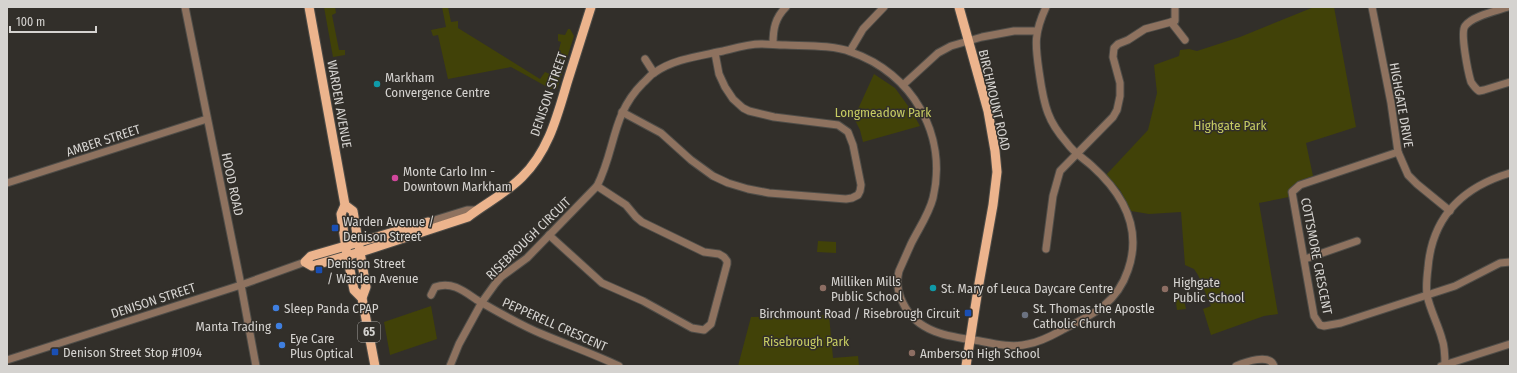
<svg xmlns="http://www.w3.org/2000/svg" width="1517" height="373" viewBox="0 0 1517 373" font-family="'Fira Sans Condensed',sans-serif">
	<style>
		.green { fill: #414208 }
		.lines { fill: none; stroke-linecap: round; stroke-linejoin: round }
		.minor-casing { stroke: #4f4d48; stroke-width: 9 }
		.major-casing { stroke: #4f4d48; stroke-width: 11 }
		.minor { stroke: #8e725f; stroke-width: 7 }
		.major { stroke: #ecb48d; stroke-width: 9 }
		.culture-dot { fill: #0f9aa8; stroke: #322f2a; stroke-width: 1.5 }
		.hotel-dot { fill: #d1479c; stroke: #322f2a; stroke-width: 1.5 }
		.transit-dot { fill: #1a4fb4; stroke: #322f2a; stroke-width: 1.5 }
		.education-dot { fill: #8d6e63; stroke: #322f2a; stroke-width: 1.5 }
		.shop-dot { fill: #3f7fe0; stroke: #322f2a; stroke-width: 1.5 }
		.worship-dot { fill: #6b7280; stroke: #322f2a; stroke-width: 1.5 }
		.labels { text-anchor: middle; stroke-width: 3; stroke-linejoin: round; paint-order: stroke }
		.shield { fill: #322f2a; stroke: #a4a29e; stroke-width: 1 }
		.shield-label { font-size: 12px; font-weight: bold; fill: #d5d3d0 }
		.poi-label { font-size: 13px; fill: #d5d3d0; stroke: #322f2a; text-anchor: start }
		.street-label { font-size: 13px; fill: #d5d3d0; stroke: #322f2a }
		.park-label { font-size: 13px; fill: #c6cb62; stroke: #322f2a }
	</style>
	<rect width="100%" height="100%" fill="#322f2a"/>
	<g class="green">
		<path d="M324 7H335L336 13 332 15 339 50H345V55L333 57Z"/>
		<path d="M442 7H448L451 22 458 21V28L540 79 545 72 552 75 561 42 558 41V34L565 35 568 29H570L574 36 557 89H551L511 67 448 79 438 35 433 36 431 30 446 27Z"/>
		<path d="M1314 7H1334L1356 127 1306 143 1313 176C1301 180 1289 183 1289 197L1259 203 1278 314 1264 316 1211 335 1203 309 1211 306 1198 275 1194 269 1185 265 1181 212 1149 214 1131 211 1120 190 1106 175 1148 130 1157 93 1154 65 1179 56 1180 50 1189 49 1197 51 1240 37Z"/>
		<path d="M874 74 895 88 911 110 920 126 863 142 860 130 854 118Z"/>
		<path d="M818 241 836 242V253L817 252Z"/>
		<path d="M1183 295 1186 309 1177 310 1175 296Z"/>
		<path d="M431 306 437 339 390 355 384 322Z"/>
		<path d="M829 315 833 358 858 356 859 366H738L751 317Z"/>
	</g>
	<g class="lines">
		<defs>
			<g id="minor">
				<path d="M185 7 241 285 256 366"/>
				<path d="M1372 7 1391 103 1398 152 1408 175 1417 184 1450 211"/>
				<path d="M1508 7C1496 11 1472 16 1465 26 1460 33 1468 72 1471 82 1473 85 1476 89 1479 91L1484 90 1510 82"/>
				<path d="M1171 22 1185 40"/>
				<path d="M773 44C773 29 775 18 786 7"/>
				<path d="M850 51 863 29 884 7"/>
				<path d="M645 59 654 73"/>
				<path d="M903 85 938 53 951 46 982 37 1014 31H1037"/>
				<path d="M622 112 661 133 691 160 713 176 728 183 748 189 769 193 846 199 852 198 858 195 860 191 861 185 853 145 848 132 838 125 774 117 749 111 743 108 733 99 725 87 719 74 715 53"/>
				<path d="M1398 152 1300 185 1292 192 1314 316 1320 325 1324 326 1341 323 1455 286 1500 263 1510 262"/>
				<path d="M7 183 207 119"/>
				<path d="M428 222 467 210H477"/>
				<path d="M549 235 602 283 643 301 692 328 704 330 711 324 727 264V261L724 257 719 254 704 252 642 222 636 217 626 205 597 186"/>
				<path d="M1046 249 1053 196 1060 171 1113 117 1117 110 1120 96V83L1113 57 1114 48 1118 44 1128 40 1145 29 1175 21V7"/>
				<path d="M1305 259 1357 241"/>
				<path d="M431 295 435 287C452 281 464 291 477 300 498 312 520 325 542 334 568 345 594 354 619 366"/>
				<path d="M7 360 241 285 305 262"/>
				<path d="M450 366 459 344 482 302 495 284 501 277 527 258 597 186C616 149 611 115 643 83 647 80 650 75 654 73 673 59 700 56 723 51 735 48 748 44 761 44 769 44 777 45 785 45 804 46 834 45 851 52 912 73 948 134 933 198 929 214 919 228 911 244 907 253 903 262 899 271 896 282 898 293 903 303 917 333 950 337 980 341 995 344 1013 348 1028 344 1041 342 1053 335 1064 329 1094 314 1117 303 1128 270 1143 227 1122 193 1092 166 1083 158 1074 153 1067 143 1060 135 1052 124 1048 113 1043 100 1041 85 1039 71 1035 44 1034 33 1046 7"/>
				<path d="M1236 366C1245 362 1270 353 1274 366"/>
				<path d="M1441 366 1510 344"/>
				<path d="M1445 366C1445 357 1445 347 1442 339 1438 324 1430 310 1427 295 1426 287 1427 276 1428 268 1432 217 1463 187 1510 173"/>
			</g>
			<g id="major">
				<path d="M309 7 345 205 341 214 347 255 354 290 362 298"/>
				<path d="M959 7 988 111 995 151 997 172 993 205 978 289 966 366"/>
				<path d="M345 205 353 211 366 287 362 298 375 366"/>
				<path d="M428 222 311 256 305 262 312 266 367 250 468 217C486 203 505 194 522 177 548 152 557 117 567 83 575 57 583 32 591 7"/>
			</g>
		</defs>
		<use href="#minor" class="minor-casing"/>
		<use href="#major" class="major-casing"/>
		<use href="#minor" class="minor"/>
		<use href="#major" class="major"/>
	</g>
	<g class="culture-dot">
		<circle cx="377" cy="84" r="4"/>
		<circle cx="933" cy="288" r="4"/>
	</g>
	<circle class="hotel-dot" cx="395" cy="178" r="4"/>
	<g class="transit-dot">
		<rect x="331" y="224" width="8" height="8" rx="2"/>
		<rect x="315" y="266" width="8" height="8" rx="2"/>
		<rect x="964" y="309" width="8" height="8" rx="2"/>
		<rect x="51" y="348" width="8" height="8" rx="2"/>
	</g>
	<g class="education-dot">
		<circle cx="823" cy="288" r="4"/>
		<circle cx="1165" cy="289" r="4"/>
		<circle cx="912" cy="353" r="4"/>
	</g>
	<g class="shop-dot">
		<circle cx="276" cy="308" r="4"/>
		<circle cx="279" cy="326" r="4"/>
		<circle cx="282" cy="345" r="4"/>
	</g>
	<circle class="worship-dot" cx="1025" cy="315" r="4"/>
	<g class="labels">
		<rect class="shield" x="358" y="322" width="22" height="20" rx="3"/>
		<g class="shield-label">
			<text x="369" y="336">65</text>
		</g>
		<g class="poi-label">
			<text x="385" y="82">Markham<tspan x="385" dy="15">Convergence Centre</tspan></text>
			<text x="403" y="176">Monte Carlo Inn -<tspan x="403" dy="15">Downtown Markham</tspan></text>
			<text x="343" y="226">Warden Avenue /<tspan x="343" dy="15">Denison Street</tspan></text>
			<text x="327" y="268">Denison Street<tspan x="327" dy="15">/ Warden Avenue</tspan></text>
			<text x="831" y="286">Milliken Mills<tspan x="831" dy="15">Public School</tspan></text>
			<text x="1173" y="287">Highgate<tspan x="1173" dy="15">Public School</tspan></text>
			<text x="941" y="293">St. Mary of Leuca Daycare Centre</text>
			<text x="284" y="313">Sleep Panda CPAP</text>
			<text x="1033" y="313">St. Thomas the Apostle<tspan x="1033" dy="15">Catholic Church</tspan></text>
			<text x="960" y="318" text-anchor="end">Birchmount Road / Risebrough Circuit</text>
			<text x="271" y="331" text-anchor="end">Manta Trading</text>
			<text x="290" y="343">Eye Care<tspan x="290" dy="15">Plus Optical</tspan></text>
			<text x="63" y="357">Denison Street Stop #1094</text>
			<text x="920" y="358">Amberson High School</text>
		</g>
		<g class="street-label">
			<text transform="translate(548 94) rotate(-71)" y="5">DENISON STREET</text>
			<text transform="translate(995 100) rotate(77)" y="5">BIRCHMOUNT ROAD</text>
			<text transform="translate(340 104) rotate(80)" y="5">WARDEN AVENUE</text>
			<text transform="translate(1402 105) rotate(80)" y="5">HIGHGATE DRIVE</text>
			<text transform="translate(103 140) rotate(-18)" y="5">AMBER STREET</text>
			<text transform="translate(233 184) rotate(78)" y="5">HOOD ROAD</text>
			<text transform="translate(528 238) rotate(-44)" y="5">RISEBROUGH CIRCUIT</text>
			<text transform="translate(1317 256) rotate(79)" y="5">COTTSMORE CRESCENT</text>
			<text transform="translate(153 300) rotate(-18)" y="5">DENISON STREET</text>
			<text transform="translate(555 324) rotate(24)" y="5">PEPPERELL CRESCENT</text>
		</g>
		<g class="park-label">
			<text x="883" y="117">Longmeadow Park</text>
			<text x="1230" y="130">Highgate Park</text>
			<text x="806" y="346">Risebrough Park</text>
		</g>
	</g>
	<rect width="1517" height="373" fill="none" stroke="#d5d3d0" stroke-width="16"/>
	<path d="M10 26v6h86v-6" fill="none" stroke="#d5d3d0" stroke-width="2"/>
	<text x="16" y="26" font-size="12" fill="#d5d3d0" stroke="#322f2a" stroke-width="3" paint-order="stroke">100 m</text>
</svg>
